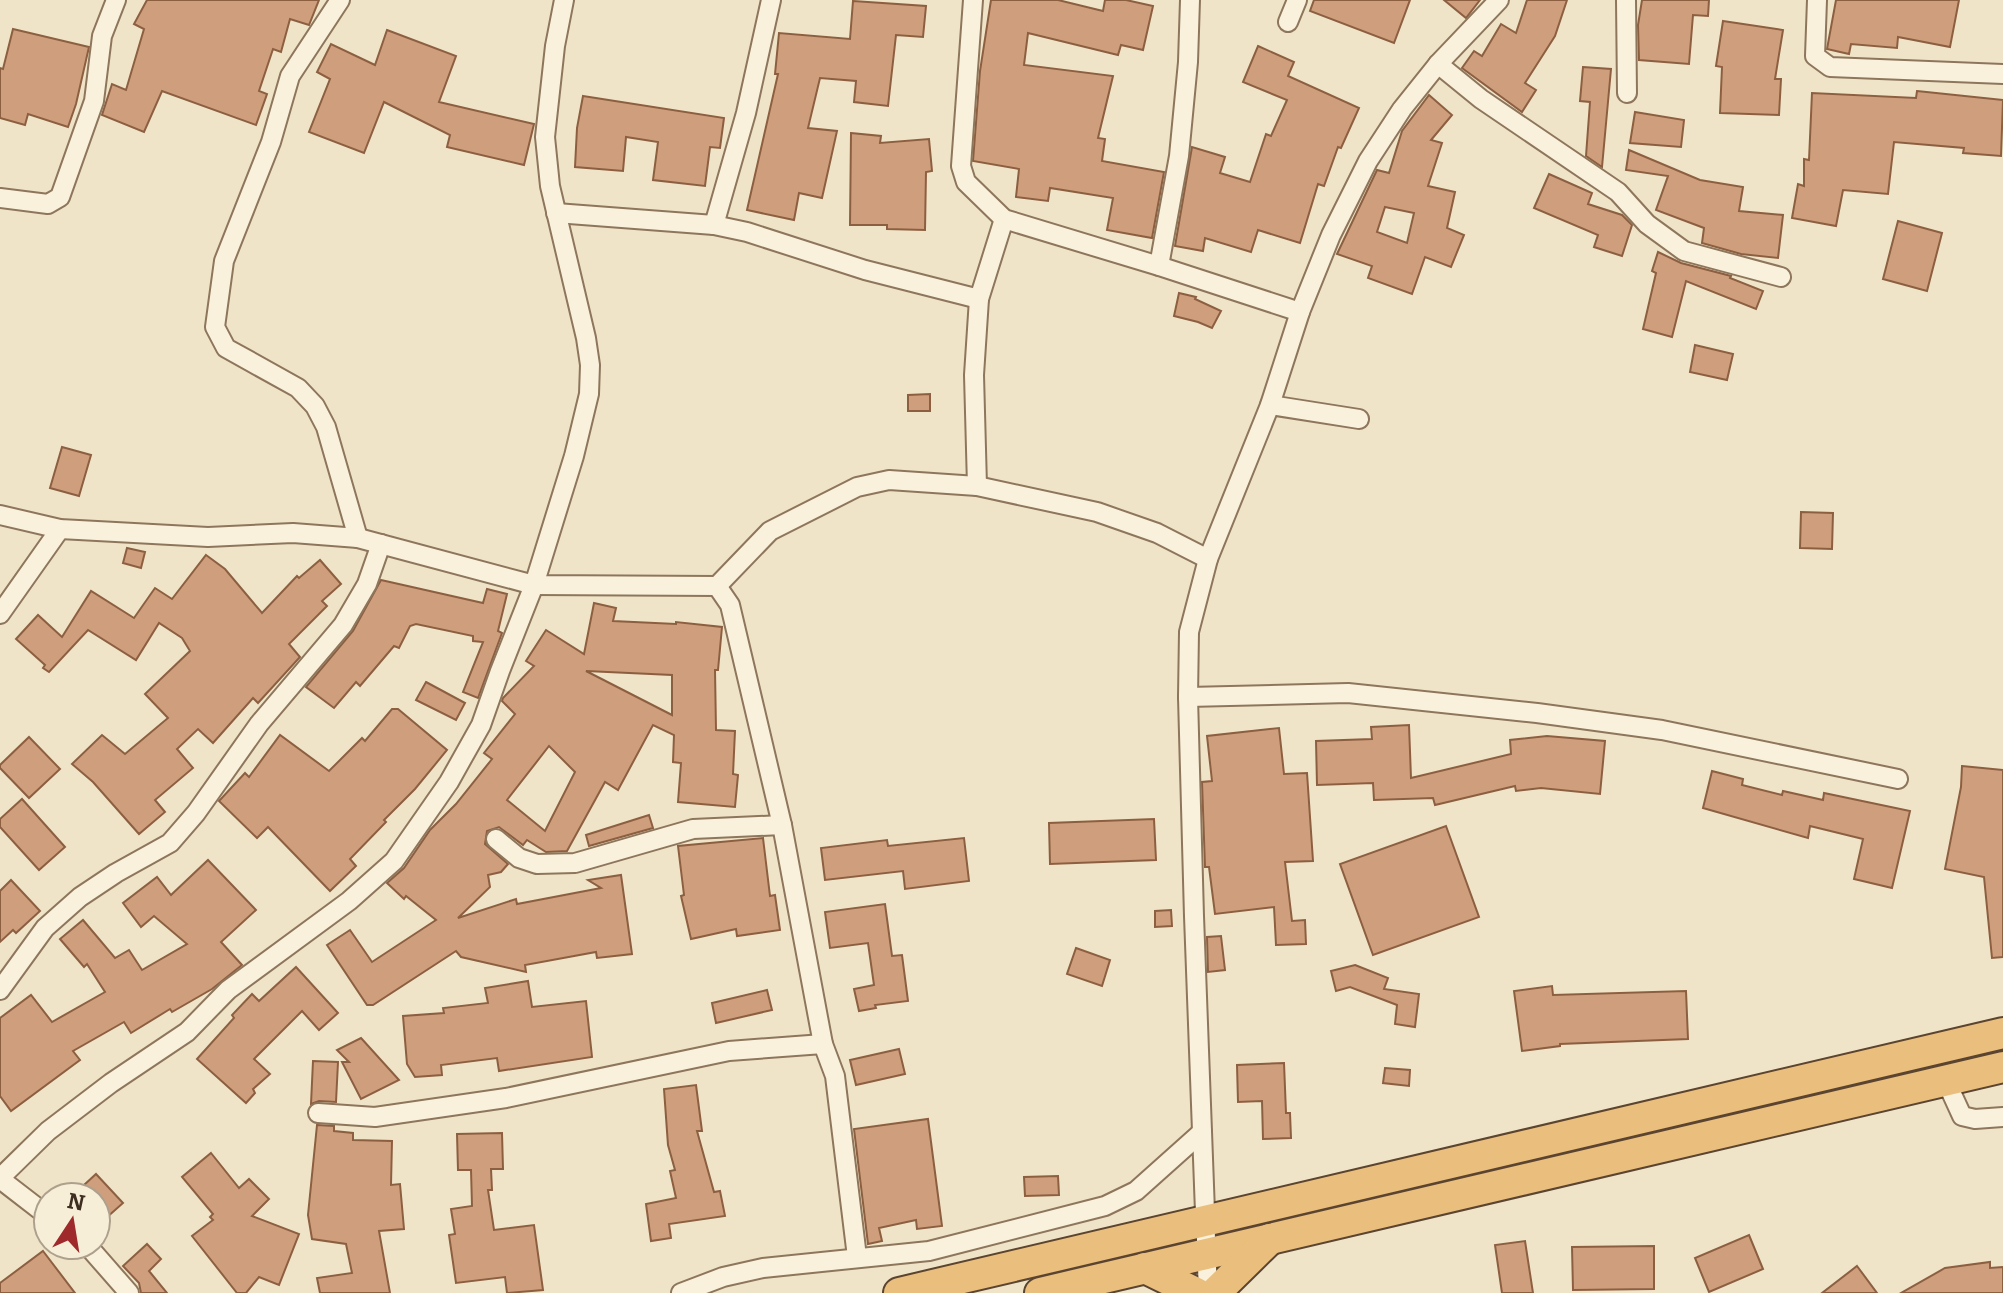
<svg xmlns="http://www.w3.org/2000/svg" width="2003" height="1293" viewBox="0 0 2003 1293" font-family="Bitter,serif">
	<style>
		.building { fill: #cf9f7d; stroke: #8d5f41; stroke-width: 2; fill-rule: evenodd }
		.lines { fill: none; stroke-linecap: round; stroke-linejoin: round }
		.minor-casing { stroke: #8d765c; stroke-width: 22 }
		.trunk-casing { stroke: #5b4430; stroke-width: 34 }
		.minor { stroke: #faf1dc; stroke-width: 18 }
		.trunk { stroke: #eabe7c; stroke-width: 30 }
	</style>
	<rect width="100%" height="100%" fill="#f0e4c8"/>
	<g class="building">
		<path d="M147 0H319L309 25 290 19 281 52 273 49 259 91 267 94 256 125 162 91 144 132 102 115 112 84 126 90 144 29 134 24Z"/>
		<path d="M991 0H1058L1103 11 1105 0H1126L1153 6 1143 50 1121 45 1118 55 1028 33 1024 65 1113 76 1098 138 1105 139 1102 161 1164 172 1152 238 1107 230 1113 198 1050 188 1048 201 1016 197 1019 169 973 161 980 71Z"/>
		<path d="M1314 0H1410L1394 43 1310 11Z"/>
		<path d="M1444 0H1480L1466 18Z"/>
		<path d="M1527 0H1567L1555 36 1525 83 1536 90 1522 112 1462 68 1474 51 1482 56 1501 24 1516 33Z"/>
		<path d="M1642 0H1709L1708 16 1693 15 1689 64 1639 60 1638 25Z"/>
		<path d="M1836 0H1959L1950 47 1898 37 1897 48 1851 44 1849 54 1827 49Z"/>
		<path d="M853 1 926 6 923 37 896 35 888 106 854 102 856 81 820 78 808 128 837 131 822 198 799 193 794 220 747 210 778 74H775L779 33 850 39Z"/>
		<path d="M1723 21 1783 30 1775 79H1781L1779 115 1720 113 1722 67 1716 66Z"/>
		<path d="M13 29 89 47 76 104 68 127 28 114 25 125 0 118V68L3 69Z"/>
		<path d="M387 30 456 56 439 102 534 124 524 165 447 147 450 135 384 102 364 153 309 132 330 79 317 72 331 44 375 65Z"/>
		<path d="M1258 46 1294 62 1288 76 1359 108 1341 148 1338 147 1324 186 1318 184 1300 243 1258 230 1251 252 1205 238 1203 251 1175 246 1192 147 1225 157 1220 173 1250 182 1266 134 1271 136 1287 100 1243 82Z"/>
		<path d="M1583 67 1611 69 1602 167 1586 156 1590 102 1580 101Z"/>
		<path d="M1917 91 2003 100 2001 156 1963 153 1964 148 1894 142 1888 194 1843 190 1836 226 1792 218 1798 184 1804 186V159L1809 160 1812 93 1916 98Z"/>
		<path d="M1429 95 1452 115 1431 140 1442 143 1428 186 1455 192 1447 228 1464 235 1451 267 1425 257 1412 294 1368 278 1372 266 1337 254 1377 170 1389 173 1402 131ZM1385 207 1414 213 1407 243 1377 232Z"/>
		<path d="M583 96 724 118 720 148 710 147 705 186 653 180 658 142 626 137 623 171 575 167 577 128Z"/>
		<path d="M1635 112 1684 120 1681 147 1630 143Z"/>
		<path d="M851 133 881 136 880 143 929 139 932 171 926 172 925 230 887 229V225H850Z"/>
		<path d="M1629 150 1700 180 1743 187 1739 211 1783 215 1778 258 1741 254 1702 243 1704 228 1656 210 1668 176 1626 170Z"/>
		<path d="M1549 174 1592 193 1588 204 1622 215 1632 225 1622 256 1594 247 1598 235 1534 208Z"/>
		<path d="M1898 221 1942 233 1927 291 1883 279Z"/>
		<path d="M1658 252 1681 263 1731 276 1730 278 1763 291 1756 309 1686 281 1672 337 1643 329 1656 273 1652 271Z"/>
		<path d="M1179 293 1196 297 1195 299 1221 311 1212 328 1198 322 1174 316Z"/>
		<path d="M1695 345 1733 354 1727 380 1690 372Z"/>
		<path d="M930 394V411H908V395Z"/>
		<path d="M62 447 91 455 79 496 50 488Z"/>
		<path d="M1801 512 1833 513 1832 549 1800 548Z"/>
		<path d="M127 548 145 552 141 568 123 563Z"/>
		<path d="M206 555 225 569 262 613 297 576 299 578 320 560 341 584 322 601 327 606 289 644 300 657 258 703 253 698 213 743 198 729 177 749 193 768 155 800 165 812 139 834 93 782 72 764 102 735 125 754 168 718 145 694 190 651 182 638 159 623 136 660 88 630 49 672 43 668 45 665 16 639 38 615 62 637 91 591 134 618 155 588 172 599Z"/>
		<path d="M381 580 483 603 487 589 507 594 498 631 502 633 478 698 463 692 483 642 473 641V636L416 624 410 626 399 648 394 646 360 686 356 682 334 708 306 687 353 631Z"/>
		<path d="M594 603 616 608 613 621 676 624V622L722 627 718 670H715L716 730 735 731 733 774 738 775 735 807 678 802 681 763 673 762 674 735 653 725 618 790 605 782 567 851 546 852 527 840 523 845 499 827 487 831 485 844 508 864 501 872 488 875 490 887 458 918 516 899 517 904 601 888 588 880 621 875 632 954 597 958 596 952 525 965 526 972 461 957 456 951 373 1005H367L327 945 350 930 372 962 436 920 406 896 404 899 387 883 404 868 430 830 456 804 492 759 484 753 515 714 502 701 503 698 534 666 526 661 546 630 584 654ZM586 671 672 675V715ZM549 746 575 772 545 831 507 800Z"/>
		<path d="M426 682 465 703 456 720 416 700Z"/>
		<path d="M392 709H398L447 750 415 789 384 820 386 822 350 859 356 866 330 891 268 827 257 838 219 801 245 773 249 777 280 735 329 771 362 738 365 741Z"/>
		<path d="M1409 725 1411 778 1511 754 1510 740 1547 736 1605 741 1600 794 1541 788 1516 791 1515 786 1435 805 1433 798 1374 800 1373 783 1317 785 1316 741 1372 739 1371 727Z"/>
		<path d="M1279 728 1284 774 1307 773 1313 861 1285 862 1292 921 1305 920 1306 944 1276 945 1274 907 1215 914 1209 867H1205L1202 782 1212 781 1207 736Z"/>
		<path d="M29 737 60 769 29 798 0 768V765Z"/>
		<path d="M1962 766 2003 770V957L1992 958 1984 877 1945 869 1961 787Z"/>
		<path d="M1712 771 1743 779 1742 785 1782 795 1783 791 1823 800 1824 793 1910 811 1892 888 1854 879 1863 839 1810 826 1808 838 1703 808Z"/>
		<path d="M22 799 65 847 39 870 0 827V819Z"/>
		<path d="M649 815 653 828 589 846 586 835Z"/>
		<path d="M1154 819 1156 860 1050 864 1049 823Z"/>
		<path d="M1446 826 1479 917 1373 955 1340 864Z"/>
		<path d="M763 838 770 896 775 895 780 930 737 936 736 929 691 939 681 896 684 895 678 846Z"/>
		<path d="M964 838 969 881 905 889 903 871 825 880 821 848 887 840 888 846Z"/>
		<path d="M208 860 256 910 221 942 242 965 212 989 172 1012 170 1009 131 1033 124 1022 73 1051 80 1060 11 1111 0 1096V1018L31 995 52 1022 105 992 87 964 84 967 60 939 83 920 115 958 129 950 142 970 187 944 154 916 141 927 123 903 157 877 171 895Z"/>
		<path d="M11 880 40 911 16 933 13 930 0 942V891Z"/>
		<path d="M885 904 892 956 902 955 908 1001 875 1005 876 1008 859 1011 854 989 874 985 868 943 830 948 825 912Z"/>
		<path d="M1171 910 1172 926 1155 927V911Z"/>
		<path d="M1221 936 1225 970 1208 972 1207 937Z"/>
		<path d="M1076 948 1110 960 1102 986 1067 974Z"/>
		<path d="M1355 965 1388 978 1384 989 1419 994 1415 1027 1395 1024 1397 1005 1350 987 1336 991 1331 971Z"/>
		<path d="M296 967 338 1013 319 1030 302 1011 254 1059 270 1074 253 1089 255 1093 246 1103 197 1059 234 1018 232 1015 252 994 259 1001Z"/>
		<path d="M528 981 532 1007 586 1001 592 1057 499 1071 497 1058 441 1065 442 1075 415 1077 407 1064 403 1016 444 1013 443 1008 488 1003 485 988Z"/>
		<path d="M1552 986 1553 995 1686 991 1688 1039 1560 1044V1046L1522 1051 1514 991Z"/>
		<path d="M767 990 772 1010 716 1023 712 1003Z"/>
		<path d="M361 1038 399 1080 361 1099 342 1062H349L337 1050Z"/>
		<path d="M899 1049 905 1074 856 1085 850 1060Z"/>
		<path d="M313 1061 338 1062 336 1102 319 1101 311 1104Z"/>
		<path d="M1284 1063 1286 1113H1290L1291 1138 1263 1139 1262 1101 1238 1102 1237 1065Z"/>
		<path d="M1385 1068 1410 1070 1409 1086 1383 1083Z"/>
		<path d="M696 1085 702 1131H697L714 1192 720 1191 725 1216 669 1224 671 1238 651 1241 646 1204 676 1198 670 1171 675 1170 668 1145 664 1089Z"/>
		<path d="M928 1119 942 1226 917 1229 916 1220 879 1228 882 1241 868 1244 854 1129Z"/>
		<path d="M317 1125 334 1126V1131L353 1133V1140L392 1141 391 1185 400 1184 404 1229 379 1231 390 1293H320L317 1278 352 1273 346 1244 312 1239 308 1215Z"/>
		<path d="M502 1133 503 1169H491L492 1190H488L494 1230 534 1225 543 1290 507 1293 505 1277 456 1283 449 1235 455 1234 451 1209 472 1206 471 1170H458L457 1134Z"/>
		<path d="M211 1153 239 1188 249 1179 269 1199 252 1216 299 1234 279 1285 259 1277 246 1293H237L192 1236 213 1220 210 1217 213 1214 182 1177Z"/>
		<path d="M96 1174 123 1203 96 1227V1197H71Z"/>
		<path d="M1058 1176 1059 1195 1025 1196 1024 1177Z"/>
		<path d="M1749 1235 1763 1269 1709 1292 1695 1258Z"/>
		<path d="M1525 1241 1533 1293H1502L1495 1245Z"/>
		<path d="M147 1244 161 1259 149 1271 167 1293H141L139 1283 123 1266Z"/>
		<path d="M1654 1246V1289L1573 1290 1572 1247Z"/>
		<path d="M43 1251 75 1293H0V1283Z"/>
		<path d="M1990 1262V1268L2003 1267V1293H1901L1945 1268Z"/>
		<path d="M1857 1266 1877 1293H1822Z"/>
	</g>
	<g class="lines">
		<defs>
			<g id="minor">
				<path d="M340 0 290 76 271 142 224 261 215 327 226 348 298 388 315 406 326 427 358 538"/>
				<path d="M973 0 961 166 966 182 1004 219 1159 266 1300 312"/>
				<path d="M1626 0 1627 93"/>
				<path d="M1817 0 1815 56 1830 67 2003 74"/>
				<path d="M1288 22 1297 0"/>
				<path d="M1438 64 1481 99 1618 192 1647 224 1684 251 1781 277"/>
				<path d="M0 198 48 204 60 197 94 101 102 36 116 0"/>
				<path d="M556 213 714 225 747 232 865 270 979 299"/>
				<path d="M714 225 746 113 771 0"/>
				<path d="M1159 266 1179 156 1188 62 1190 0"/>
				<path d="M1270 405 1359 419"/>
				<path d="M977 486 974 375 979 299 1004 219"/>
				<path d="M0 515 60 529 208 537 293 533 358 538 534 585 717 586 730 605 782 825 823 1044 835 1076 857 1257"/>
				<path d="M717 586 770 531 857 487 889 480 977 486 1097 512 1157 533 1208 559"/>
				<path d="M0 614 60 529"/>
				<path d="M1188 697 1348 693 1537 713 1662 730 1898 779"/>
				<path d="M496 839 519 858 537 864 575 863 693 829 782 825"/>
				<path d="M0 990 45 928 80 897 116 873 170 843 196 813 259 724 343 625 367 584 381 544"/>
				<path d="M1946 1081 1962 1116 1975 1119 2003 1117"/>
				<path d="M318 1113 375 1117 506 1098 729 1051 823 1044"/>
				<path d="M0 1178 48 1131 111 1083 187 1032 228 990 349 901 394 861 449 782 481 725 500 671 534 585 574 456 589 394 590 365 586 338 550 186 545 137 555 46 564 0"/>
				<path d="M0 1179 48 1216"/>
				<path d="M87 1245 129 1293"/>
				<path d="M681 1293 723 1277 763 1268 929 1251 1105 1206 1136 1191 1202 1132"/>
				<path d="M1208 1293 1194 916 1188 697 1189 632 1208 559 1270 405 1300 312 1331 235 1368 161 1402 109 1438 64 1499 0"/>
			</g>
			<g id="trunk">
				<path d="M1145 1268 1196 1293"/>
				<path d="M899 1293 2003 1033"/>
				<path d="M1040 1293 2003 1067"/>
				<path d="M1215 1293 1270 1239"/>
			</g>
		</defs>
		<use href="#minor" class="minor-casing"/>
		<use href="#trunk" class="trunk-casing"/>
		<use href="#minor" class="minor"/>
		<use href="#trunk" class="trunk"/>
	</g>
	<g transform="translate(72 1221) rotate(12)"><circle r="38" fill="#f7eed8" stroke="#ada18e" stroke-width="2"/>
	<path d="M0-6L14 30L0 20L-14 30Z" fill="#9e2a2b"/>
	<text y="-12" font-size="22" font-weight="bold" text-anchor="middle" fill="#3d2e20">N</text>
	</g>
</svg>
